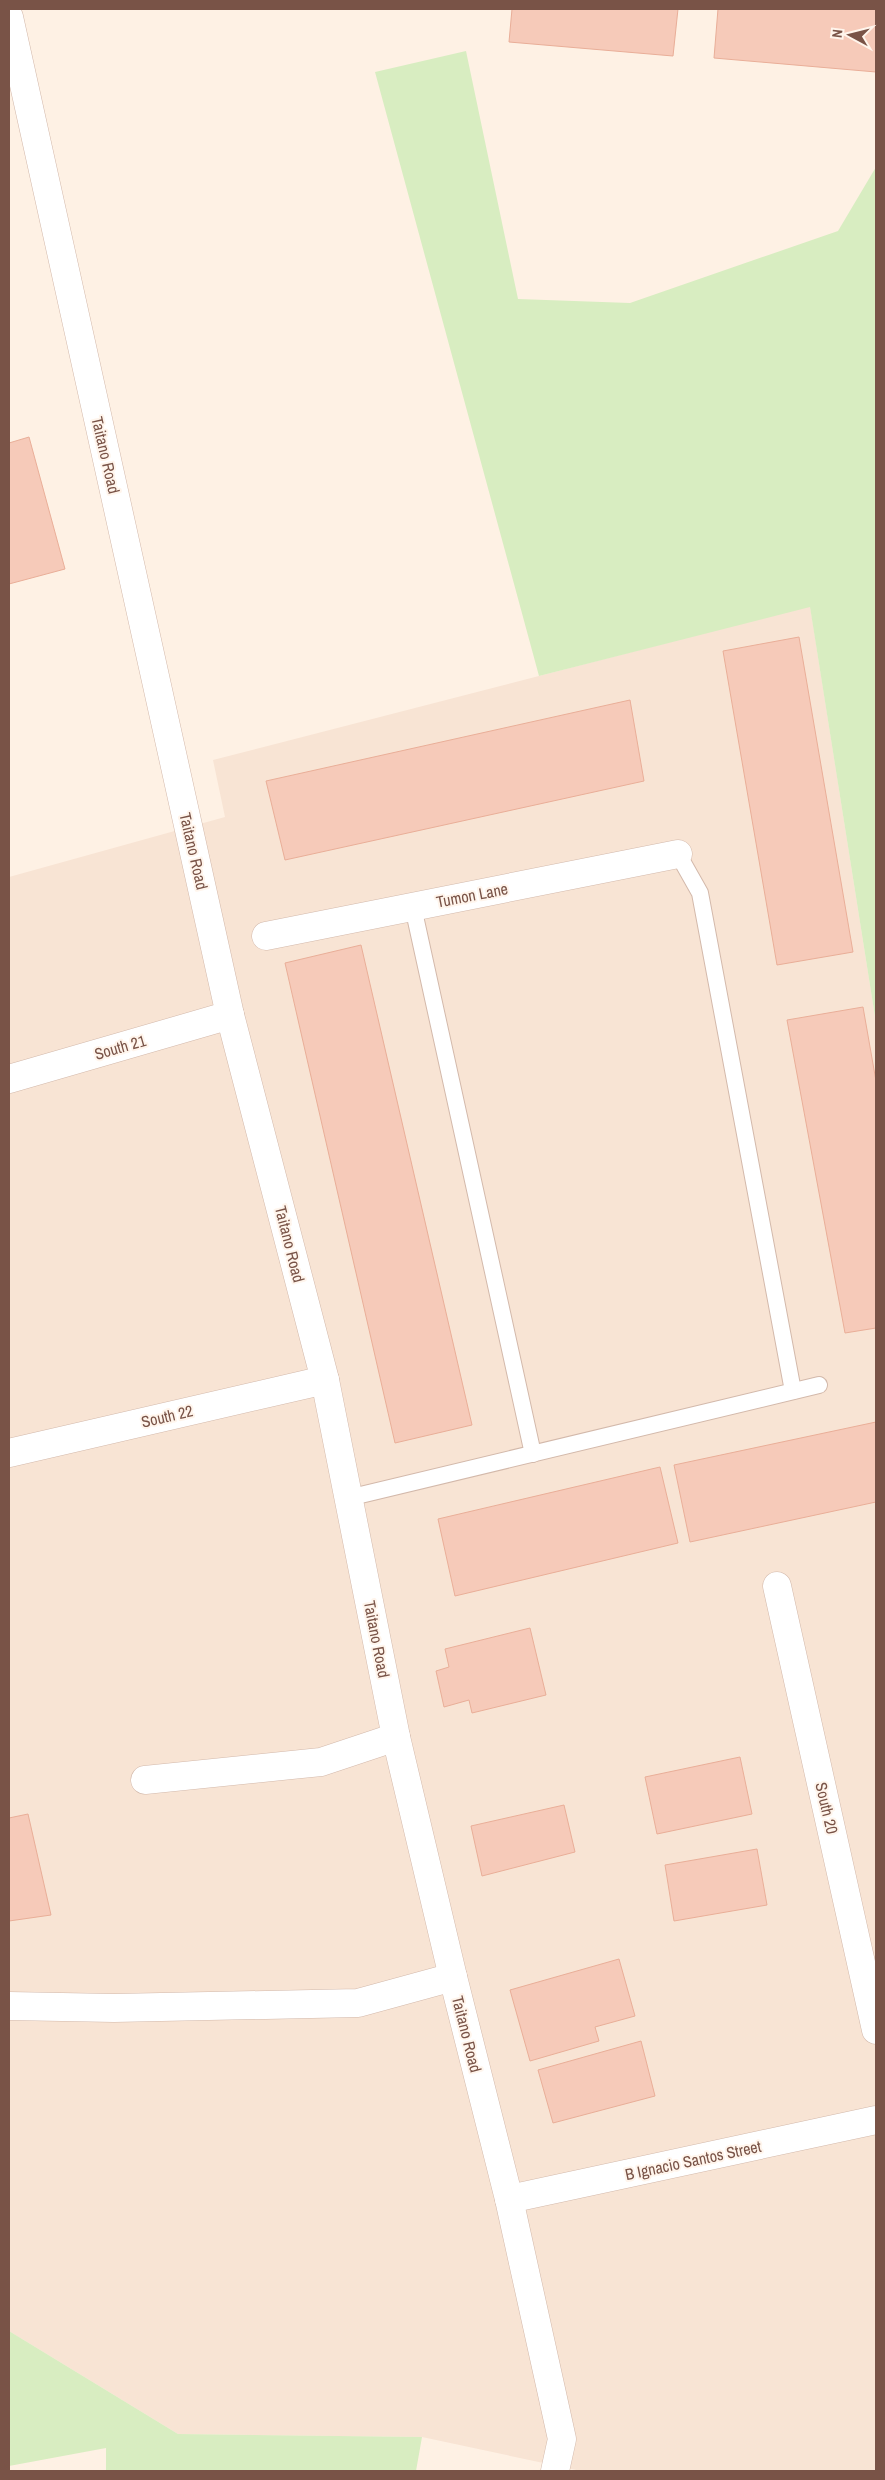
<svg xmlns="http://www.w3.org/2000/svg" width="885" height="2480" viewBox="0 0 885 2480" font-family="'Archivo Narrow',sans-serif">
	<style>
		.residential { fill: #f8e4d4 }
		.green { fill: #d8edc1 }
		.building { fill: #f6cab9; stroke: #e9ae98 }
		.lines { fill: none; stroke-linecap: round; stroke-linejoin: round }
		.lane-casing { stroke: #d3b9ab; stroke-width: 18 }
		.street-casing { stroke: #d3b9ab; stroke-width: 29 }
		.lane { stroke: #fff; stroke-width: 16 }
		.street { stroke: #fff; stroke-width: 28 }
		.labels { text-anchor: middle; stroke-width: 4; stroke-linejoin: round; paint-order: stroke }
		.street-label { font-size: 16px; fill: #795347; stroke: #fff5ec }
	</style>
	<rect width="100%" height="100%" fill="#fef1e4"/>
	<path class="residential" d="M810 606 876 1023V2471H581L422 2437 178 2434 9 2331V877L225 817 213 760Z"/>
	<g class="green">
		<path d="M466 51 518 299 630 303 838 231 876 167V1023L810 607 539 676 375 72Z"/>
		<path d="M9 2331 178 2434 422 2437 416 2471H106V2448L9 2466Z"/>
	</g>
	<g class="building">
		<path d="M512 9H678L673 56 509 42Z"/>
		<path d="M718 9H876V72L714 58Z"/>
		<path d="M29 437 65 569 9 584V443Z"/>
		<path d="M799 637 853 952 777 965 723 651Z"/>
		<path d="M630 700 644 781 285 860 266 781Z"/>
		<path d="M361 945 472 1425 395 1443 285 963Z"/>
		<path d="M863 1007 876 1081V1328L845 1333 787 1020Z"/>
		<path d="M876 1422V1502L690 1542 674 1465Z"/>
		<path d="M660 1467 678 1543 455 1596 438 1519Z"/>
		<path d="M530 1628 546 1695 472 1713 469 1700 444 1707 436 1671 449 1667 445 1649Z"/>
		<path d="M740 1757 752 1814 657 1834 645 1777Z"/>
		<path d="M564 1805 575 1852 482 1876 471 1826Z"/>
		<path d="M28 1814 51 1915 9 1921V1818Z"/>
		<path d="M757 1849 767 1905 674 1921 665 1865Z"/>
		<path d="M619 1959 635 2016 595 2027 599 2041 530 2061 510 1990Z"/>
		<path d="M641 2041 655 2096 553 2123 538 2070Z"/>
	</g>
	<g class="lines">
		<defs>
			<g id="lane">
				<path d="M678 854 700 893 793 1391"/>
				<path d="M413 907 533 1454"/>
				<path d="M348 1498 819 1385"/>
			</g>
			<g id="street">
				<path d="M9 17 230 1015 325 1380 396 1737 453 1977 509 2199 562 2439 555 2471"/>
				<path d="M266 936 678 854"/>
				<path d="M9 1079 230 1015"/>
				<path d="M9 1453 325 1380"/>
				<path d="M777 1586 876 2030"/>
				<path d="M145 1780 321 1762 396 1737"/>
				<path d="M9 2006 114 2008 358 2003 453 1977"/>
				<path d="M509 2199 876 2120"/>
			</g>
		</defs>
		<use href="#lane" class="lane-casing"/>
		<use href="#street" class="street-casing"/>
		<use href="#lane" class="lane"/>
		<use href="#street" class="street"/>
	</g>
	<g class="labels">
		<g class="street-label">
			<text transform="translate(106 455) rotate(77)" y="6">Taitano Road</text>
			<text transform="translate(194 851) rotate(77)" y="6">Taitano Road</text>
			<text transform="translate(472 895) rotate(-11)" y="6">Tumon Lane</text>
			<text transform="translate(120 1047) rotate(-16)" y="6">South 21</text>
			<text transform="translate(290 1244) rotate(76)" y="6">Taitano Road</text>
			<text transform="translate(167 1416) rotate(-13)" y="6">South 22</text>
			<text transform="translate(377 1639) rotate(79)" y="6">Taitano Road</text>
			<text transform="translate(827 1808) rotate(77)" y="6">South 20</text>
			<text transform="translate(467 2034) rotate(76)" y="6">Taitano Road</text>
			<text transform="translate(693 2160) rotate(-12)" y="6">B Ignacio Santos Street</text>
		</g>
	</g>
	<rect width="885" height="2480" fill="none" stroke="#795347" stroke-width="20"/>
	<g transform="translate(850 35) rotate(277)" stroke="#fff5ec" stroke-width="4" paint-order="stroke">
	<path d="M0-4L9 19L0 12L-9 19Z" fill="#795347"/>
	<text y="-8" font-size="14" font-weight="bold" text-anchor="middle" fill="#795347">N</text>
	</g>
</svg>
